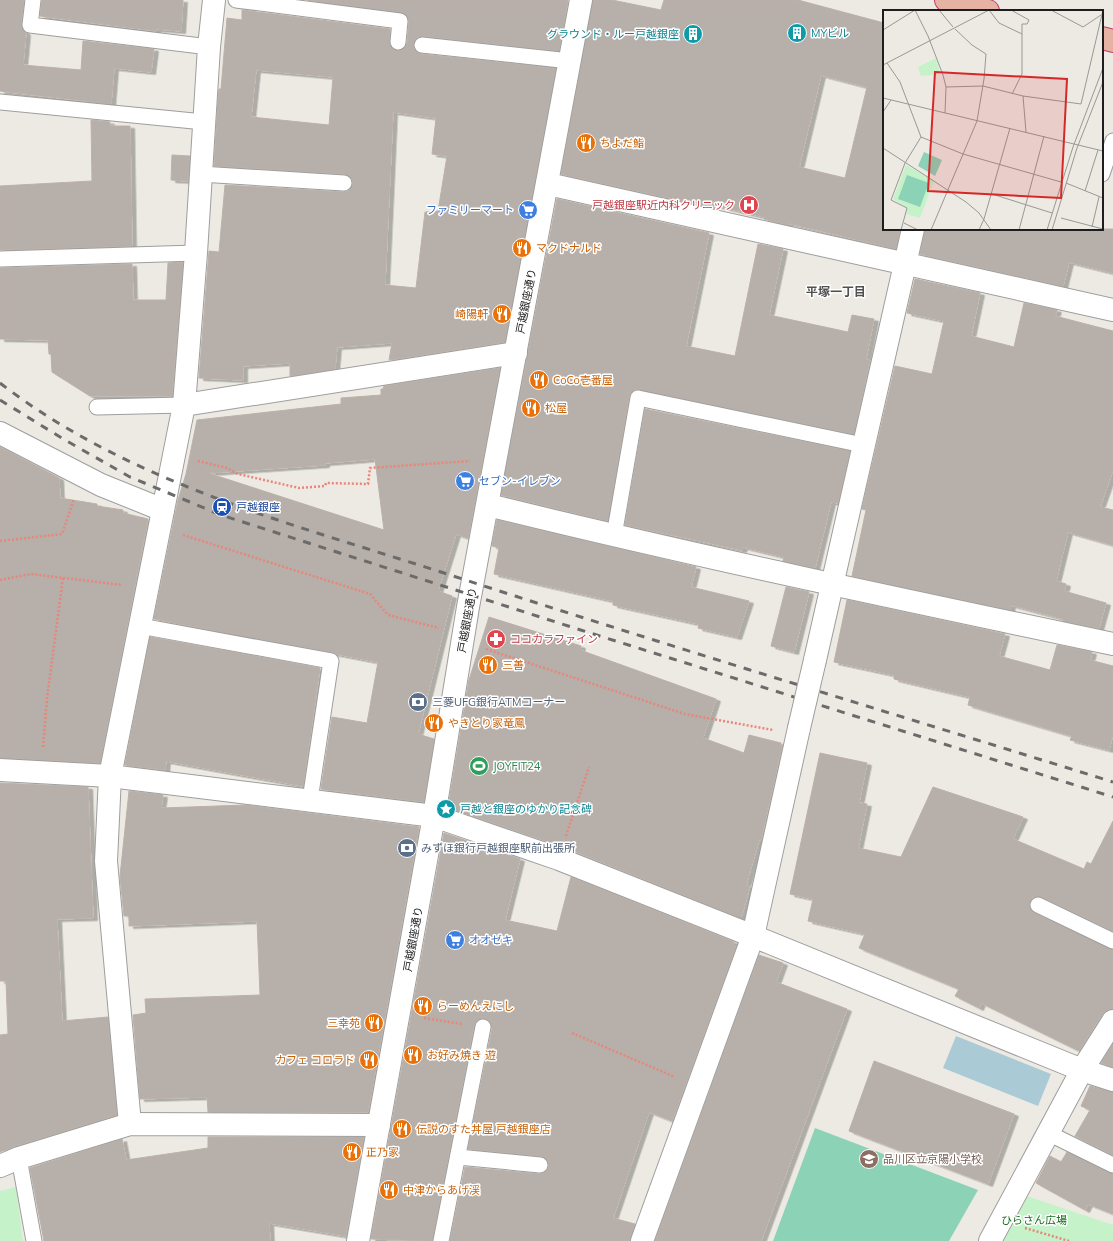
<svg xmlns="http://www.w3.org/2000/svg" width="1113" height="1241" viewBox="0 0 1113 1241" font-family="Mulish,'Noto Sans JP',sans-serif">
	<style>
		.park { fill: #c6f2ca }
		.pitch { fill: #8cd2b7 }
		.water { fill: #aacbd5 }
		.building { fill: #b6afaa; stroke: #bdb1a8; fill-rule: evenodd; filter: url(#shadow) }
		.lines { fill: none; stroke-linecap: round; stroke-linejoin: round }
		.service-casing { stroke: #9e9e9e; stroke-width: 17 }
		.minor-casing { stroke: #9e9e9e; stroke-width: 24 }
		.tertiary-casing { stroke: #9e9e9e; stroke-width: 24 }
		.trunk-casing { stroke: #c23a68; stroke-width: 24 }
		.path { stroke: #e8867a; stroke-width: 2.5; stroke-dasharray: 2 2; stroke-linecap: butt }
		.service { stroke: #fff; stroke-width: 15 }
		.minor { stroke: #fff; stroke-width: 22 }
		.tertiary { stroke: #fff; stroke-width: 22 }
		.trunk { stroke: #e6b2a4; stroke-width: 22 }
		.rail { stroke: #6b6b6b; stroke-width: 3; stroke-dasharray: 8 8; stroke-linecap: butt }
		.minor-bridge-casing { stroke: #9e9e9e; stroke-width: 24; stroke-linecap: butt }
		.minor-bridge { stroke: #fff; stroke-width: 22 }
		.labels { text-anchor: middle; stroke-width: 3; stroke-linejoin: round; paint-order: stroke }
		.culture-label { font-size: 11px; fill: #0d838f; stroke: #fff; text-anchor: start }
		.food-label { font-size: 11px; fill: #c56008; stroke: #fff; text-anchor: start }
		.health-label { font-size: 11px; fill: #be3a42; stroke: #fff; text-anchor: end }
		.shop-label { font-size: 11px; fill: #366cbe; stroke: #fff; text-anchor: start }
		.street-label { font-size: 11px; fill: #1d1d1d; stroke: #fff }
		.transit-label { font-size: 11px; fill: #164399; stroke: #fff; text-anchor: start }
		.service-label { font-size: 11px; fill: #4e5e75; stroke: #fff; text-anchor: start }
		.leisure-label { font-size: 11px; fill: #27864d; stroke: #fff; text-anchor: start }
		.education-label { font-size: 11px; fill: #785e54; stroke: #fff; text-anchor: start }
		.park-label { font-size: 11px; fill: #196d21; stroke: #fff }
		.neighbourhood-label { font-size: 12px; font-weight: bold; fill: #505050; stroke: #fff }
		.inset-road { fill: none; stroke: #9a9894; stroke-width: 1 }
		.view { fill: #d62828; fill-opacity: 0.15; stroke: #d62828; stroke-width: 2 }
		.inset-edge { fill: none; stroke: #1d1d1d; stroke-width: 2 }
	</style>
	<defs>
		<filter id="shadow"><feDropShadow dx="4.5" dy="2.5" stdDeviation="0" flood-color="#0004"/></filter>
	</defs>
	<rect width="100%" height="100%" fill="#edeae4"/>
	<g class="park">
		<path d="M16 1187 23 1241H0V1191Z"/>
		<path d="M1024 1195 1113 1225V1241H1001Z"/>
	</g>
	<path class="pitch" d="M815 1128 978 1190 949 1241H773Z"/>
	<path class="water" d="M956 1036 1051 1074 1038 1106 943 1068Z"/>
	<g class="building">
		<path d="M0 0H24L21 24 22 29 26 33 23 65 81 70 83 41 154 49 151 72 114 68 111 104 0 91Z"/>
		<path d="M42 0H183L181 31 156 29V31L40 16Z"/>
		<path d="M307 0H568L559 51 423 36 418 37 413 44 414 49 421 54 556 68 505 342 389 360 392 343 337 347 335 369 290 376V363L243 366V380L199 378 209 251 219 252 225 185 343 192 348 191 353 184 352 179 345 174 214 166 218 100 219 89H221L227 18 242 20V10L390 29 389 42 392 49 401 50 407 43 409 21 405 14ZM256 70 333 77 329 125 251 117ZM393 112 436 118 432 154 447 156 438 211 425 212 416 288 385 285Z"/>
		<path d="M593 0H612L661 10 664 0H798L884 23V229H900L896 249 788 223V225L764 219V217L714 205V208L561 174ZM821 75 867 87 845 178 799 167Z"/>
		<path d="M91 120 110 122V126H130L132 246 0 250V186L92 181Z"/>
		<path d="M172 155 190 156 188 181 171 180Z"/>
		<path d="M557 199 709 233 686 346 735 356 758 244 783 249 769 315 848 332 852 315 874 319 866 359 870 360 854 434 635 389 629 396 608 521 501 495Z"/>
		<path d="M925 229H1113V273L1069 262 1063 286 920 254Z"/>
		<path d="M183 262 172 396H90L52 372 51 354H49L48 340 0 339V268L132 264 133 300H166L168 263Z"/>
		<path d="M915 279 980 293 971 336 1014 347 1024 303 1057 310 1055 316 1113 331V470L1100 507 1113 510V545L1068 532 1056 581 1066 584 1064 591 1106 603 1099 628 1063 621V619L1011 605 1010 610 852 576 866 510 862 509 895 366 932 374 944 321 907 313Z"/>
		<path d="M500 368 468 538 456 534 438 591 452 596 418 734 434 739 424 802 321 789 332 717 367 723 378 662 154 619 178 500 186 474 197 420 341 404V398L381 395V389H383L384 386ZM375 459 384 530 208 473 325 465V463Z"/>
		<path d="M645 409 850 451 838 503 831 502 815 568 783 561 784 557 743 547 742 550 625 525Z"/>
		<path d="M0 447 59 478 60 498 97 504V506L123 510V513L148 519 100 763 0 758Z"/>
		<path d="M497 520 696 567 691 587 749 601 737 637 698 628 699 624 613 605V601L494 574 499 548 492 546Z"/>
		<path d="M786 587 809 592 794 652 771 646Z"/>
		<path d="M847 600 1005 634 999 656 1050 670 1057 645 1092 652 1090 660 1113 666V734L1109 750 1070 740 1072 736 968 705 970 697 894 679V675L834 662Z"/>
		<path d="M489 617 581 646 580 650 716 699 703 738 744 753 749 735 781 743 780 746H782L761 840H759L746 885 750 886 741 918 564 847 448 808 469 680Z"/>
		<path d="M150 637 320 668 303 786 166 761 165 770 125 765Z"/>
		<path d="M820 753 867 763 859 803 867 804 858 848 901 857 933 787 1023 817 1013 839 1084 869 1087 862 1091 864 1113 821V931L1042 897H1033L1029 905 1034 913 1113 950V1009L1107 1010 1102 1014 1079 1051 981 1003 979 1008 955 996 959 989 859 948 865 934 808 921 813 899 790 894Z"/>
		<path d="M0 783 88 787 93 918 57 919 62 1021 108 1017 117 1115 15 1146 0 1152V1035L8 1034 6 981H0Z"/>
		<path d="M129 791 163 795 161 808 245 805 419 827 368 1112H208L207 1097 140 1099 133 1015 146 1013 145 999 260 995 257 921 129 926V916H124L120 876Z"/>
		<path d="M444 833 520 859 505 920 557 931 571 877 734 942 733 946 736 947 672 1121 649 1112 613 1218 635 1224 630 1241H450L465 1167 539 1174 544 1173 549 1166 548 1161 541 1156 468 1149 492 1029 489 1021 484 1018 477 1021 474 1025 432 1241 371 1239Z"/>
		<path d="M759 955 783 963 776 982 847 1009 761 1241H655Z"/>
		<path d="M1113 1044V1067L1101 1063Z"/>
		<path d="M874 1061 1014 1114 988 1184 849 1131Z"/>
		<path d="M1090 1086 1113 1092V1155L1075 1136 1090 1110 1081 1106Z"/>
		<path d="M208 1137H364L346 1236 269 1223 270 1241H44L30 1168 122 1139 126 1160 208 1148Z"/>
		<path d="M1067 1152 1113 1174V1214L1088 1204 1085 1210 1036 1183 1050 1156 1061 1162Z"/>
	</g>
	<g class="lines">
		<defs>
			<g id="service">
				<path d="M33 0 30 25 209 47"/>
				<path d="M236 0 400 21 398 42"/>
				<path d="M422 45 570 61"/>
				<path d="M0 102 204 122"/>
				<path d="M200 174 344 183"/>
				<path d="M1102 174 1113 141"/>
				<path d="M0 259 196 253"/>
				<path d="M97 407 184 405"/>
				<path d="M614 536 638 398 863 445"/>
				<path d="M140 626 331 661 310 800"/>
				<path d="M1038 905 1113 941"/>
				<path d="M1048 1133 1113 1165"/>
				<path d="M458 1157 540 1165"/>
				<path d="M19 1158 34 1241"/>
				<path d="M441 1241 483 1027"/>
			</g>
			<g id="minor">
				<path d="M548 184 1113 310"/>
				<path d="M184 405 516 353"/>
				<path d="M0 433 101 485 163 510"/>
				<path d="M488 505C695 556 904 600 1113 644"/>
				<path d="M815 660 913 229"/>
				<path d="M0 770 110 776 434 816 559 859 753 936 1082 1070 1113 1080"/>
				<path d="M130 1124 106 861 110 776 184 405 196 253 209 47 214 0"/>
				<path d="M0 1166 19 1158 130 1124 379 1125"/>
				<path d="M642 1241 753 936 799 728"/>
				<path d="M990 1241 1082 1070 1113 1021"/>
			</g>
			<path id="tertiary" d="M358 1241 434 816 468 607 581 0"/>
			<g id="trunk">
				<path d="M946 0 988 11"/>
				<path d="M1102 38 1113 41"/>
			</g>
		</defs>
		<use href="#service" class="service-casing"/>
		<use href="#minor" class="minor-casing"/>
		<use href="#tertiary" class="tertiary-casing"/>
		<use href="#trunk" class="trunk-casing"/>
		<g class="path">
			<path d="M198 461 227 468 238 474 299 488 325 486 326 483 368 484 370 468 470 461"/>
			<path d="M183 535 370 594 388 615 439 628"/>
			<path d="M0 541 62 534 74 499"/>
			<path d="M0 580 31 574 122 585"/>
			<path d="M486 649 685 714 773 730"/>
			<path d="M43 747 47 699 63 577"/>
			<path d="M566 836 589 767"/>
			<path d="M424 1018 462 1024"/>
			<path d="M572 1033 675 1077"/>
			<path d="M1025 1228 1069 1241"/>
		</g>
		<use href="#service" class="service"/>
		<use href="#minor" class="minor"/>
		<use href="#tertiary" class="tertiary"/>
		<use href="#trunk" class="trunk"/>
		<g class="rail">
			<path d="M0 383C131 484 293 524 447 574 668 646 891 713 1113 782"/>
			<path d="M0 400 65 440 130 477 221 515 587 632 1113 797"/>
		</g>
		<defs>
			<path id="minor-bridge" d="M799 728 815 660"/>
		</defs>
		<use href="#minor-bridge" class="minor-bridge-casing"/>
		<use href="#minor-bridge" class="minor-bridge"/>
	</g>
	<defs>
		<symbol id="building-disc" viewBox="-11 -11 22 22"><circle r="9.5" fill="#0f9aa8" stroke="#fff"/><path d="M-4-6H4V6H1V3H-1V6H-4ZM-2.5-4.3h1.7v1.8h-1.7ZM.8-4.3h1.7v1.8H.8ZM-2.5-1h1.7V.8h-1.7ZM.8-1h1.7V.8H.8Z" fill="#fff"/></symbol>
		<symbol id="restaurant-disc" viewBox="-11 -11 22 22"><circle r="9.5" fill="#e8710a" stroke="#fff"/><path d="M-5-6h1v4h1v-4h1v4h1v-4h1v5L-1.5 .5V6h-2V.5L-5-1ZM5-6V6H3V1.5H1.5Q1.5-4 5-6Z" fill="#fff"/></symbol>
		<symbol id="hospital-disc" viewBox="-11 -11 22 22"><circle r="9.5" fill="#e0444e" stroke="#fff"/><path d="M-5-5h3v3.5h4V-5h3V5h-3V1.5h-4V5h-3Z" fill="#fff"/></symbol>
		<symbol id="supermarket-disc" viewBox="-11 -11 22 22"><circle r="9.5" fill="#3f7fe0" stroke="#fff"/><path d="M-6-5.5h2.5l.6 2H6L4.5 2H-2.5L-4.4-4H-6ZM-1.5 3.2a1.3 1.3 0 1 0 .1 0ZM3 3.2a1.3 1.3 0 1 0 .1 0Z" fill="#fff"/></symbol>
		<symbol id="station-disc" viewBox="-11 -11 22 22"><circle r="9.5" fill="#1a4fb4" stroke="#fff"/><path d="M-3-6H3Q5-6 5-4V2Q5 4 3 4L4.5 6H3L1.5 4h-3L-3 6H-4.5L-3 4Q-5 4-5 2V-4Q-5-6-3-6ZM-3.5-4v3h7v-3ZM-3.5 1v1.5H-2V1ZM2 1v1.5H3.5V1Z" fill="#fff"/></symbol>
		<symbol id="pharmacy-disc" viewBox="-11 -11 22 22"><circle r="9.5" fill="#e0444e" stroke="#fff"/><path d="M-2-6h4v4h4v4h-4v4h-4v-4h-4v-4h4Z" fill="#fff"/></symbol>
		<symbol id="bank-disc" viewBox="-11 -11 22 22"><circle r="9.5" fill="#5c6f8a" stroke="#fff"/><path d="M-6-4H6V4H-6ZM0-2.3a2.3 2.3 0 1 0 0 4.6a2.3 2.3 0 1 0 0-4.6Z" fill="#fff"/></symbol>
		<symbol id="stadium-disc" viewBox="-11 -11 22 22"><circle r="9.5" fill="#2e9e5b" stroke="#fff"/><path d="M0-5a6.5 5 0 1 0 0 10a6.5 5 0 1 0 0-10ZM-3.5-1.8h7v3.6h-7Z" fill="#fff"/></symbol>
		<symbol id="sight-disc" viewBox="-11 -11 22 22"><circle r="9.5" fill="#0f9aa8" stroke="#fff"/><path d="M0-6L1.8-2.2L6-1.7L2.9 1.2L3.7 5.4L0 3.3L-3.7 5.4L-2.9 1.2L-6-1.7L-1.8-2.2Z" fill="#fff"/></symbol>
		<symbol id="school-disc" viewBox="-11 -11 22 22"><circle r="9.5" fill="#8d6e63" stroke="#fff"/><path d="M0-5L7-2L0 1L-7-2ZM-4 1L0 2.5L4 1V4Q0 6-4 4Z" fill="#fff"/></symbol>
	</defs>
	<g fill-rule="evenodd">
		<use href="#building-disc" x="786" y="22" width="22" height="22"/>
		<use href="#building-disc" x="682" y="23" width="22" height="22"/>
		<use href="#restaurant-disc" x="575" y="132" width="22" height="22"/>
		<use href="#hospital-disc" x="738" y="194" width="22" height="22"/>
		<use href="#supermarket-disc" x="517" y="199" width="22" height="22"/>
		<use href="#restaurant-disc" x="511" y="237" width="22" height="22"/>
		<use href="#restaurant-disc" x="491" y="303" width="22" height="22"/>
		<use href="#restaurant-disc" x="528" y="369" width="22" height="22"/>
		<use href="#restaurant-disc" x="520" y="397" width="22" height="22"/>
		<use href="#supermarket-disc" x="454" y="470" width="22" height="22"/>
		<use href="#station-disc" x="211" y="496" width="22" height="22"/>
		<use href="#pharmacy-disc" x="485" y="628" width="22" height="22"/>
		<use href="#restaurant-disc" x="477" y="654" width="22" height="22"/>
		<use href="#bank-disc" x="407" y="691" width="22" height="22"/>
		<use href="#restaurant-disc" x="423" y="712" width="22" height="22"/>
		<use href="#stadium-disc" x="468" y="755" width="22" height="22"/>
		<use href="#sight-disc" x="435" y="798" width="22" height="22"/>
		<use href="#bank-disc" x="396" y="837" width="22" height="22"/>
		<use href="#supermarket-disc" x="444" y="929" width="22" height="22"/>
		<use href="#restaurant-disc" x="412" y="995" width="22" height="22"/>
		<use href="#restaurant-disc" x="363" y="1012" width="22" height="22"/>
		<use href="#restaurant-disc" x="402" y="1044" width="22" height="22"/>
		<use href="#restaurant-disc" x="358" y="1049" width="22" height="22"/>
		<use href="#restaurant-disc" x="391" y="1118" width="22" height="22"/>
		<use href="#restaurant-disc" x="341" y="1141" width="22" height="22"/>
		<use href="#school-disc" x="858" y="1148" width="22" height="22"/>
		<use href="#restaurant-disc" x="378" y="1179" width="22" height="22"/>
	</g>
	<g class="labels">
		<g class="culture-label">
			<text x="811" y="37">MYビル</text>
			<text x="679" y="38" text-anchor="end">グラウンド・ルー戸越銀座</text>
			<text x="460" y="813">戸越と銀座のゆかり記念碑</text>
		</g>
		<g class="food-label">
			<text x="600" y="147">ちよだ鮨</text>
			<text x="536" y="252">マクドナルド</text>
			<text x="488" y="318" text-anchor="end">崎陽軒</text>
			<text x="553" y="384">CoCo壱番屋</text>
			<text x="545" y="412">松屋</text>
			<text x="502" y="669">三善</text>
			<text x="448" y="727">やきとり家竜鳳</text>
			<text x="437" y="1010">らーめんえにし</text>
			<text x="360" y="1027" text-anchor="end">三幸苑</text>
			<text x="427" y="1059">お好み焼き 遊</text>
			<text x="355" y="1064" text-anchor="end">カフェ コロラド</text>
			<text x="416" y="1133">伝説のすた丼屋 戸越銀座店</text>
			<text x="366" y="1156">正乃家</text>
			<text x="403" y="1194">中津からあげ渓</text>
		</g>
		<g class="health-label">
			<text x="735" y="209">戸越銀座駅近内科クリニック</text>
			<text x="510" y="643" text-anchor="start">ココカラファイン</text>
		</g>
		<g class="shop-label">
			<text x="514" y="214" text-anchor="end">ファミリーマート</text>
			<text x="479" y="485">セブン-イレブン</text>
			<text x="469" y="944">オオゼキ</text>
		</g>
		<g class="street-label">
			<text transform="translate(526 301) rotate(-79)" y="4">戸越銀座通り</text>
			<text transform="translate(467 620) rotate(-80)" y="4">戸越銀座通り</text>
			<text transform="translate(413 939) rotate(-80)" y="4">戸越銀座通り</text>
		</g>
		<g class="transit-label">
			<text x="236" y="511">戸越銀座</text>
		</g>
		<g class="service-label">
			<text x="432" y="706">三菱UFG銀行ATMコーナー</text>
			<text x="421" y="852">みずほ銀行戸越銀座駅前出張所</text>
		</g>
		<g class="leisure-label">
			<text x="493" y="770">JOYFIT24</text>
		</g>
		<g class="education-label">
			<text x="883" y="1163">品川区立京陽小学校</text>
		</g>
		<g class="park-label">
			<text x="1034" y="1224">ひらさん広場</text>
		</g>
		<g class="neighbourhood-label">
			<text x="836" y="296">平塚一丁目</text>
		</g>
	</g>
	<g transform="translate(883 10)">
		<rect width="220" height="220" fill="#edeae4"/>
		<path d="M53 48 57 64 38 66 35 57ZM23 155 51 171 37 208 23 204 25 198 10 189Z" fill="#c6f2ca"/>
		<path d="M41 142 59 150 52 166 35 156ZM24 165 46 173 37 197 15 189Z" fill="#8cd2b7"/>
		<path class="inset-road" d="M32 0 45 26 60 65 63 77 62 103M56 0 70 17M106 0 116 13 139 24M128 0 146 10 144 14H139V64L129 84M168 0 200 17 218 5M0 20 32 0M4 53 17 72 38 127 80 144 178 172M0 55 106 0M63 77 100 76 140 86 198 94 220 0M140 86 143 122M0 88 220 141M0 102 8 90M0 138 83 192 96 203 108 220M183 173 220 188M202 181 215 140M109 184 169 203M178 208 220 219M21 213 35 220M209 217 216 187M18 220 24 198 8 190 22 153 38 127M48 220 94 111 101 69 103 44 89 35 72 19M96 220 101 209 127 118M136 220 161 126M164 220 190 137 220 58M169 220 194 138 220 72"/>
		<path class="view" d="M52 62 184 69 178 188 45 181Z"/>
		<rect width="220" height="220" class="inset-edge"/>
	</g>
</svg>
